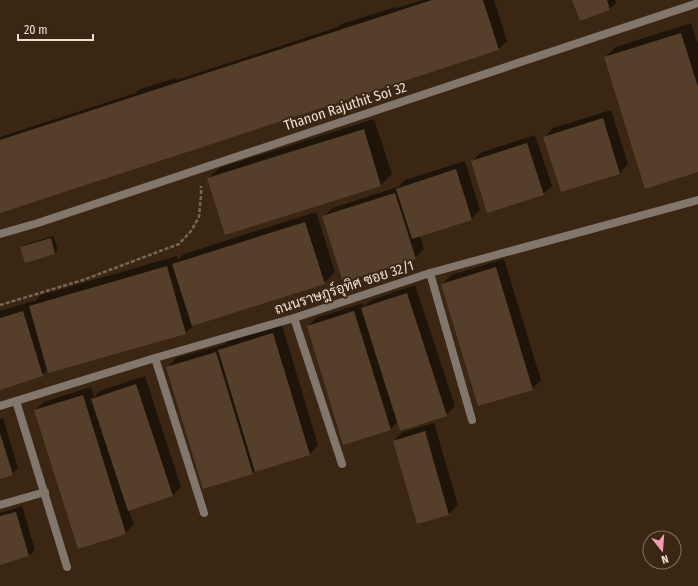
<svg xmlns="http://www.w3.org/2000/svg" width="698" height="586" viewBox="0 0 698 586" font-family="'Fira Sans Condensed',Sarabun,sans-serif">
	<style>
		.shadow { fill: #0007 }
		.building { fill: #553f2b }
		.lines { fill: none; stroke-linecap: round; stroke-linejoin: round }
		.path { stroke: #786656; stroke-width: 2.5; stroke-dasharray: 4 2; stroke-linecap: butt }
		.street { stroke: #82766d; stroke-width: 8 }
		.labels { text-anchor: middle; stroke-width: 4; stroke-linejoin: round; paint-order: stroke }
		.street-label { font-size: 14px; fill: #eddfd4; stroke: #3a2613 }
	</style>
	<rect width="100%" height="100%" fill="#3a2613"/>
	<g class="shadow">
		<path d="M422 0H494L507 41 498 50 0 211V137L136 93 138 90 176 78 177 80 338 27 341 24 396 7 397 8Z"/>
		<path d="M574 0H615L616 3 610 9 580 19Z"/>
		<path d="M691 23 698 44V171L605 57 616 47Z"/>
		<path d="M611 110 628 164 620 173 562 191 545 137 553 128Z"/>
		<path d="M374 119 392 174 381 185 226 234 208 179 219 168Z"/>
		<path d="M535 135 552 186 543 194 472 162 480 153Z"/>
		<path d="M465 161 480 210 471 219 420 236 424 249 415 258 323 217 332 208 398 187 405 180Z"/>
		<path d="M316 212 335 272 324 283 194 325 185 333 48 369 42 376 0 388V311L33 301 34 302 41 295 177 256 178 260 184 254Z"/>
		<path d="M53 236 58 250 55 253 26 262 21 247 24 245Z"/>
		<path d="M504 259 541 380 532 389 442 284 451 275Z"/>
		<path d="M415 285 455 406 446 415 398 421 391 429 308 327 316 318 363 303 364 306 371 300Z"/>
		<path d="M282 325 318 445 310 454 255 471V470L252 473 168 367 176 358 225 344 227 341Z"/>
		<path d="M145 376 181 487 173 495 129 510 134 524 125 533 35 410 44 402 91 387 94 397 100 391Z"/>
		<path d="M3 418 18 468 12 474 0 478V419Z"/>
		<path d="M434 423 458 505 449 514 417 523 394 441 402 432Z"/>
		<path d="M22 506 35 550 29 556 0 564V513Z"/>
	</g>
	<g class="building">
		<path d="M432 0H483L499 50 0 213V140Z"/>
		<path d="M572 0H607L610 10 580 21Z"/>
		<path d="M681 33 698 87V172L645 189 604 57Z"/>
		<path d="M603 118 620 174 561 192 543 137Z"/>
		<path d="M364 129 381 186 225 235 207 178Z"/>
		<path d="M527 143 544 195 487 213 471 161Z"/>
		<path d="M456 169 472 220 412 239 396 189Z"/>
		<path d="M395 193 416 259 343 282 322 216Z"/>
		<path d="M305 222 325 284 192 326 172 264Z"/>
		<path d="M51 238 55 254 25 263 20 247Z"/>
		<path d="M167 266 186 334 48 373 29 306Z"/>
		<path d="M496 267 533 390 478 406 441 284Z"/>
		<path d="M407 293 447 416 400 431 361 308Z"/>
		<path d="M23 311 43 376 0 390V318Z"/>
		<path d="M354 311 391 430 343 445 307 326Z"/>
		<path d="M273 333 310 455 255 472 218 350Z"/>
		<path d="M216 352 253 474 203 489 166 367Z"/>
		<path d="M136 384 173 496 128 511 91 399Z"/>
		<path d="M83 395 126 534 78 549 34 410Z"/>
		<path d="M425 431 449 515 417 524 393 441Z"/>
		<path d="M0 433 13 475 0 479Z"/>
		<path d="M16 512 29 556 0 565V516Z"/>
	</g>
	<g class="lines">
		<path class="path" d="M0 305 83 280 179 244 191 231 199 217 201 195V186"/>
		<g class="street">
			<path d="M0 234 38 223 698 3"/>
			<path d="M430 273 472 420"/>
			<path d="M294 318 342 464"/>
			<path d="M155 358 204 513"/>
			<path d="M16 401 67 567"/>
			<path d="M0 406 155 358 294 318 430 273 698 200"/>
			<path d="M0 505 45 492"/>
		</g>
	</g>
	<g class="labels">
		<g class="street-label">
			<text transform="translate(345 106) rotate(-18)" y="5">Thanon Rajuthit Soi 32</text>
			<text transform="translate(344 287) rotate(-18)" y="5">ถนนราษฎร์อุทิศ ซอย 32/1</text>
		</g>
	</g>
	<g transform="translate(662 550) rotate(163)"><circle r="19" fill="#3a2613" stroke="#827060"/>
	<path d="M0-3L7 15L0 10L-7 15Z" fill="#f19ab2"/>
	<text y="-6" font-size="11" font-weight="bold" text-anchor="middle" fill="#eddfd4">N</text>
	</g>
	<path d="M18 34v6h75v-6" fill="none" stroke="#eddfd4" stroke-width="2"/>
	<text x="24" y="34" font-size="12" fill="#eddfd4" stroke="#3a2613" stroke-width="3" paint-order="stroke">20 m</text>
</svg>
